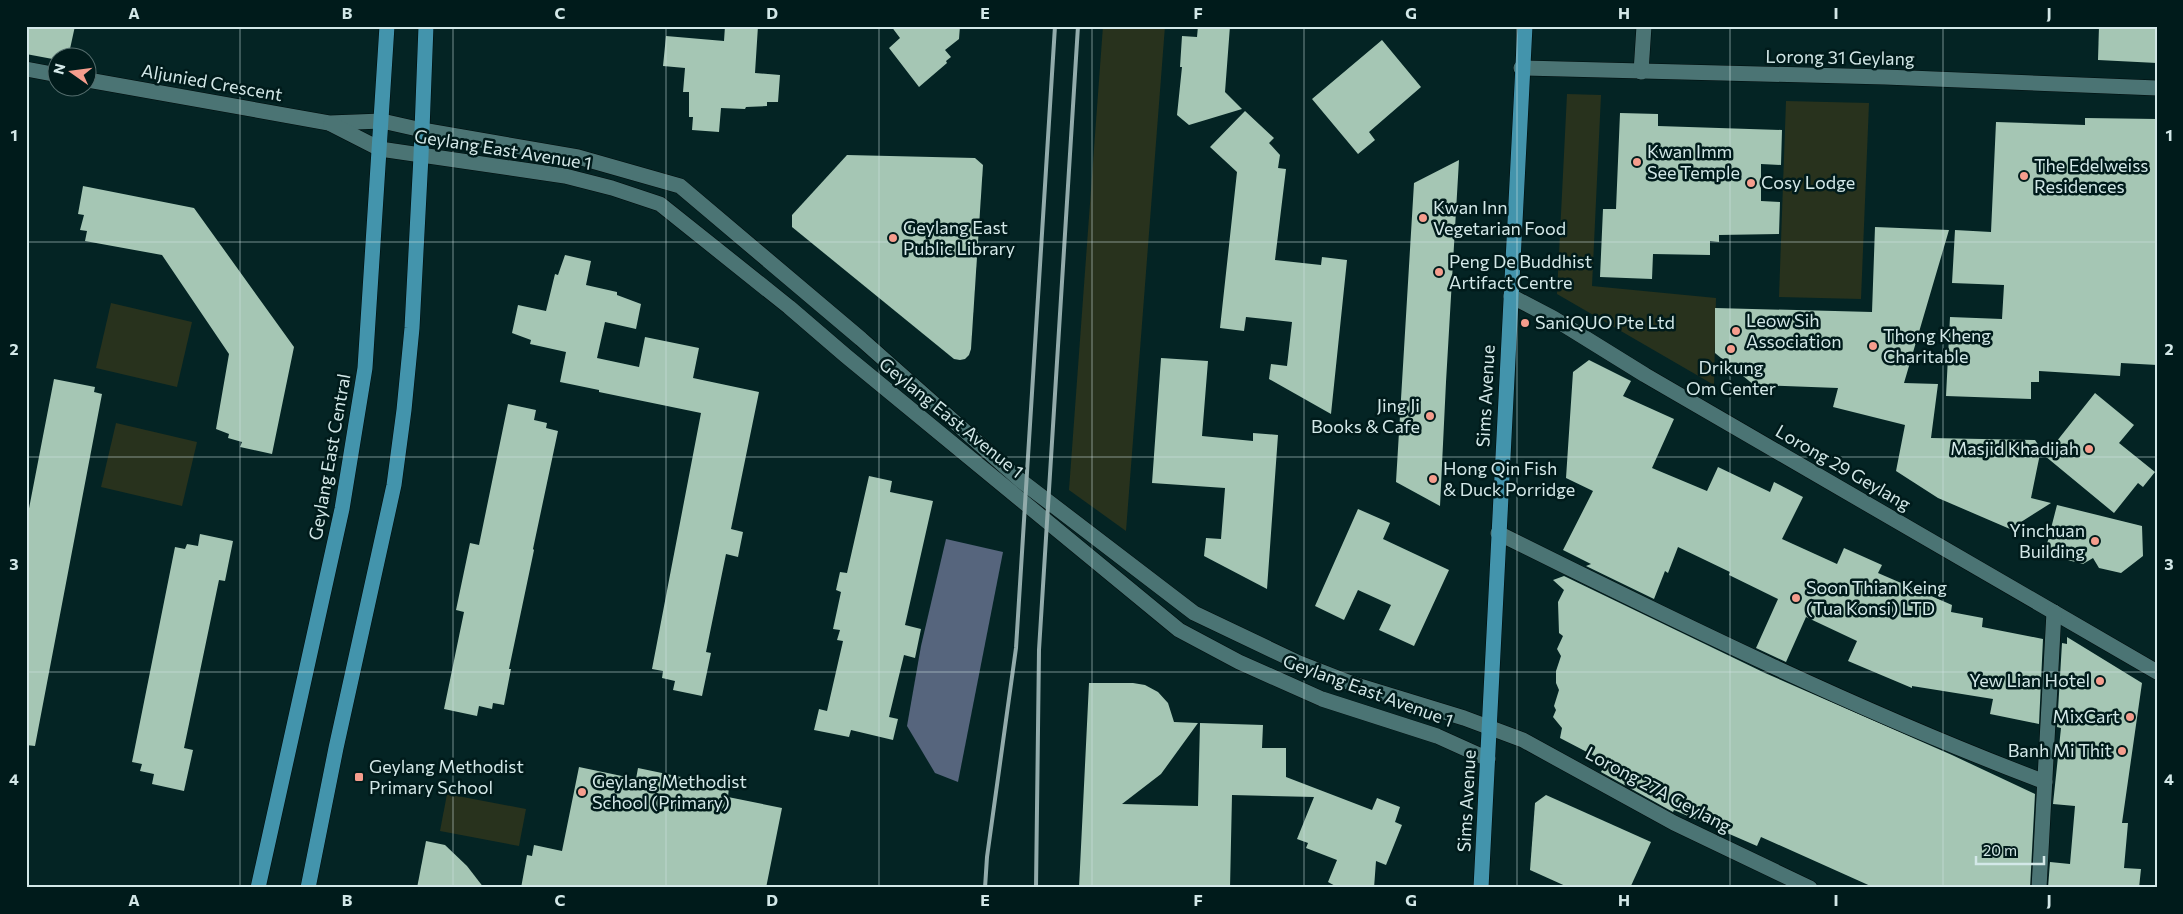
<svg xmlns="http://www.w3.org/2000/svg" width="2183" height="914" viewBox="0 0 2183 914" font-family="Commissioner,sans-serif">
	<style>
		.green { fill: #28321d }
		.water { fill: #56657d }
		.building { fill: #a5c6b4 }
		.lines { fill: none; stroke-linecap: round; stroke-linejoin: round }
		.minor-casing { stroke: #000c0c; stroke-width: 16 }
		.major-casing { stroke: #000c0c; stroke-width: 16 }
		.minor { stroke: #4b7474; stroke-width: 15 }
		.major { stroke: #4394ac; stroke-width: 15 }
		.rail { stroke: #92abab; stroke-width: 4 }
		.grid { fill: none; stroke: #d3e8e8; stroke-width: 1; stroke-opacity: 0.55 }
		.poi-dot { fill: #f59d8d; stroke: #001b1b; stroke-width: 2 }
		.labels { text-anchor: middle; stroke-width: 5; stroke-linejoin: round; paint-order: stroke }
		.street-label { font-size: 18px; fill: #d3e8e8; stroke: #001b1b }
		.poi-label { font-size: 18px; fill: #d3e8e8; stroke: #001b1b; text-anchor: start }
		.neatline { fill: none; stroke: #d3e8e8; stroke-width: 2 }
		.grid-label { font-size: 16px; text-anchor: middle; font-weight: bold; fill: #d3e8e8 }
	</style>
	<rect width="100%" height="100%" fill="#042424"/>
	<g class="green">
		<path d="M1103 26H1165L1126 531 1069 490Z"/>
		<path d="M1567 94 1601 95 1592 286 1716 298 1714 385 1557 294Z"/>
		<path d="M1786 101 1869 103 1861 299 1779 297Z"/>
		<path d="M111 303 192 322 177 387 96 368Z"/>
		<path d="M116 423 197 442 182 506 101 487Z"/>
		<path d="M447 794 526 809 519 846 440 831Z"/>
	</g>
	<path class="water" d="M946 539 1003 552 958 782 935 773 907 726 921 646Z"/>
	<g class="building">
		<path d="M26 26H75L68 58H58V60L26 54Z"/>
		<path d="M725 26H758L755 73 780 75 778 102H767V106L746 107 745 109 721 108 719 132 692 130 693 117H689V92H683L685 68 663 66 666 36 724 41Z"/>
		<path d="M891 26H960L959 39 945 50 951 57 946 61 947 63 919 87 889 48 900 38Z"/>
		<path d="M1198 26H1230L1225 92 1242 109 1189 125 1177 115 1182 67H1180L1182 36 1197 37Z"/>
		<path d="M2099 26H2157V63L2098 60Z"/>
		<path d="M1382 40 1421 87 1369 132 1375 140 1358 154 1312 99Z"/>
		<path d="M1245 111 1274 138 1269 143 1280 155 1278 168 1286 169 1275 260 1321 265 1322 257 1347 260 1331 414 1269 379 1271 364 1287 366 1292 322 1246 317 1244 331 1220 328 1237 172 1210 147Z"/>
		<path d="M1620 113 1658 114V126L1782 130 1781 165 1761 164V201L1780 202 1779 234 1719 235V242L1710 241V255L1653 254 1652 279 1600 277 1603 209H1616Z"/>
		<path d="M2085 118 2157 119V365L2121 363 2120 376 2039 371V382H2031V399L1946 396 1950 317 2002 319 2004 285 1952 283 1955 230 1991 232 1996 122 2085 125Z"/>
		<path d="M847 155 975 158 983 165 971 349 969 355 965 359 960 360 954 359 792 227V215Z"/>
		<path d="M1459 160 1446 382 1440 506 1396 482 1414 183Z"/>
		<path d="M83 186 194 208 294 347 272 454 240 447 242 442 228 438 229 434 216 429 229 354 162 255 85 241 87 231 80 230 84 215 78 214Z"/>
		<path d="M1875 227 1949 230 1904 383 1938 384 1931 438 2035 440 2041 449 2031 498 2051 503 2010 529 1938 498 1896 471 1905 425 1833 407 1838 388 1754 385 1715 353V308L1872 312Z"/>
		<path d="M565 255 591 261 586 285 617 292V295L641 304 636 329 605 322 597 358 639 367 645 337 699 348 693 378 759 392 731 529 743 532 738 557 726 554 706 652 711 653 702 696 673 690 675 681 662 678 663 671 652 669 701 413 599 392V390L560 382 566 352 530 344 531 340 512 333 518 305 546 311 555 274 558 275Z"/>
		<path d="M1161 358 1208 361 1202 436 1253 441V433L1278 435 1267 589 1204 556 1206 538 1221 539 1225 488 1152 483Z"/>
		<path d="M1589 360 1631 381 1623 396 1674 419 1652 468 1707 491 1718 467 1770 492 1774 482 1803 497 1782 539 1837 564 1844 548 1882 565 1878 573 1952 605 1951 612 1983 618 1982 627 2043 639 2039 724 1990 714 1993 699 1912 686V688L1848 661 1857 641 1806 617 1786 662 1756 648 1778 599 1729 575 1730 572 1678 547 1668 573 1665 571 1654 599 1586 566 1591 564 1563 550 1593 491 1566 478 1573 372Z"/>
		<path d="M54 379 95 387 94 392 102 394 35 746 26 745V524Z"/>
		<path d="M2095 393 2134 425 2119 443 2155 472 2143 487 2138 483 2114 513 2045 456Z"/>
		<path d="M508 404 536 410 534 420 547 423 546 428 558 431 533 549 534 550 509 669H511L504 705 493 703 492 709 479 706 477 716 444 709 464 612 456 610 470 543 479 545Z"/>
		<path d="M869 476 892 481 890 492 933 501 905 625 921 629 915 658 904 655 889 717 898 719 893 740 851 730 849 737 814 730 819 709 827 711 843 641 837 640 840 630 833 629 841 592 836 590 840 572 847 573Z"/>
		<path d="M2057 505 2142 526 2143 556 2121 573 2099 568 2093 558 2083 564 2056 557 2047 544Z"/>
		<path d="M1358 509 1390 523 1383 539 1449 570 1414 646 1379 630 1391 605 1358 590 1344 620 1315 606Z"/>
		<path d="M200 534 233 541 225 581 219 580 184 748 193 750 184 791 152 784 154 774 140 771 142 764 132 762 175 547 185 549 187 544 198 546Z"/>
		<path d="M1564 576 1765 673 1952 755 2035 794 2030 888H1875L1761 837 1757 846 1674 810 1673 812 1601 772 1606 762 1560 738 1562 728 1553 717 1556 710 1554 706 1559 690 1556 683V671L1561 656 1557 649 1563 636 1559 633 1558 602 1564 590 1553 580Z"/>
		<path d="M2067 637 2142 683 2122 823H2128L2124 868 2141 869 2139 888H2048L2050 862 2070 864 2075 806 2053 804 2061 728 2057 727 2062 643 2067 644Z"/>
		<path d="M1089 683H1133L1145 685 1158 692 1168 703 1174 722 1198 723 1161 774 1122 804 1198 806 1200 723 1263 725 1262 748H1286V777L1372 810 1377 798 1400 807 1395 822 1402 825 1386 865 1376 861 1374 888H1339L1328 882 1337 860 1306 848 1308 843 1297 839 1314 797 1232 795 1230 888H1079Z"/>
		<path d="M579 767 636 779 638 768 729 787 728 797 782 808 766 888H521L527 855 532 856 534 845 562 851Z"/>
		<path d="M1546 795 1651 842 1630 888H1570L1530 870 1535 803Z"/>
		<path d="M426 841 445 845 467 866 484 888H417Z"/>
	</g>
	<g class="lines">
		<defs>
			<g id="minor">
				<path d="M1521 68 1885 77 2157 88"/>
				<path d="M26 69 58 75"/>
				<path d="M1641 72 1644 26"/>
				<path d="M88 80 329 123 382 121 422 130 578 157 680 186 861 339 1020 480 1194 613 1299 663 1353 684 1464 718 1523 740 1674 823 1810 888"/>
				<path d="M331 124 380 149 565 176 612 188 660 204 789 307 846 356 1179 630 1239 662 1322 699 1437 736 1488 759"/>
				<path d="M1511 296 1553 318 1645 375 2157 672"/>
				<path d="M1498 533C1677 622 1858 711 2045 782"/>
				<path d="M2039 888 2054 612"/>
			</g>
			<g id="major">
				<path d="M258 888 342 509 365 368 387 26"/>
				<path d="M308 888 336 748 394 485 404 410 412 328 421 156 426 26"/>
				<path d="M1481 888 1525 26"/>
			</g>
		</defs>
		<use href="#minor" class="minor-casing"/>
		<use href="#major" class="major-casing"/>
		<use href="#minor" class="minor"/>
		<use href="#major" class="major"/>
		<g class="rail">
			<path d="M985 888 987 857 1016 648 1055 26"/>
			<path d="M1036 888 1039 650 1078 26"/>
		</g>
	</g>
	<path class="grid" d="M240 26V888M453 26V888M666 26V888M879 26V888M1092 26V888M1304 26V888M1517 26V888M1730 26V888M1943 26V888M26 242H2157M26 457H2157M26 672H2157"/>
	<g class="poi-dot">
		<circle cx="1637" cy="162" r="5"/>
		<circle cx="2024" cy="176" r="5"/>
		<circle cx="1751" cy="183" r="5"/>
		<circle cx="1423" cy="218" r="5"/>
		<circle cx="893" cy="238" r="5"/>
		<circle cx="1439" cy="272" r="5"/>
		<circle cx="1525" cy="323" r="5"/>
		<circle cx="1736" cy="331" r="5"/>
		<circle cx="1873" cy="346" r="5"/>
		<circle cx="1731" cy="349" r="5"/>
		<circle cx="1430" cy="416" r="5"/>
		<circle cx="2089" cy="449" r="5"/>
		<circle cx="1433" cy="479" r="5"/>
		<circle cx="2095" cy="541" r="5"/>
		<circle cx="1796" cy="598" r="5"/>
		<circle cx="2100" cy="681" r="5"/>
		<circle cx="2130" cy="717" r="5"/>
		<circle cx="2122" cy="751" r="5"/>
		<rect x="354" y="772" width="10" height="10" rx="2.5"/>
		<circle cx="582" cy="792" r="5"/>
	</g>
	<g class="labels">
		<g class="street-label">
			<text transform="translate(1840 58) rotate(1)" y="6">Lorong 31 Geylang</text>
			<text transform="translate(212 83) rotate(10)" y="6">Aljunied Crescent</text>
			<text transform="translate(503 150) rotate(9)" y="6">Geylang East Avenue 1</text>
			<text transform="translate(1486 396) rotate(-87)" y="6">Sims Avenue</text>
			<text transform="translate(951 418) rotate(39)" y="6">Geylang East Avenue 1</text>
			<text transform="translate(330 457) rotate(-80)" y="6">Geylang East Central</text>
			<text transform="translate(1843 468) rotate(30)" y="6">Lorong 29 Geylang</text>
			<text transform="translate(1368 691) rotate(20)" y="6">Geylang East Avenue 1</text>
			<text transform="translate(1658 790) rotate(28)" y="6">Lorong 27A Geylang</text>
			<text transform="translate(1467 801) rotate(-87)" y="6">Sims Avenue</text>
		</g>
		<g class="poi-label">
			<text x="1647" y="158">Kwan Imm<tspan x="1647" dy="21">See Temple</tspan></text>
			<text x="2034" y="172">The Edelweiss<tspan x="2034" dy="21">Residences</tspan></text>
			<text x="1761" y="189">Cosy Lodge</text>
			<text x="1433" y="214">Kwan Inn<tspan x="1433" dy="21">Vegetarian Food</tspan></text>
			<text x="903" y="234">Geylang East<tspan x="903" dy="21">Public Library</tspan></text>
			<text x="1449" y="268">Peng De Buddhist<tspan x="1449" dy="21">Artifact Centre</tspan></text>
			<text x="1746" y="327">Leow Sih<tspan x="1746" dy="21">Association</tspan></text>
			<text x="1535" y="329">SaniQUO Pte Ltd</text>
			<text x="1883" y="342">Thong Kheng<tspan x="1883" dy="21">Charitable</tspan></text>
			<text x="1731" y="374" text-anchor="middle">Drikung<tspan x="1731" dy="21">Om Center</tspan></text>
			<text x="1420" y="412" text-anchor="end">Jing Ji<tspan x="1420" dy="21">Books &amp; Cafe</tspan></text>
			<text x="2079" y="455" text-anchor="end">Masjid Khadijah</text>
			<text x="1443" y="475">Hong Qin Fish<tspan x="1443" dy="21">&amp; Duck Porridge</tspan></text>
			<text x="2085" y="537" text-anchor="end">Yinchuan<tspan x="2085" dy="21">Building</tspan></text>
			<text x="1806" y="594">Soon Thian Keing<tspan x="1806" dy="21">(Tua Konsi) LTD</tspan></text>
			<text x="2090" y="687" text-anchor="end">Yew Lian Hotel</text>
			<text x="2120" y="723" text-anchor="end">MixCart</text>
			<text x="2112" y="757" text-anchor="end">Banh Mi Thit</text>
			<text x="369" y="773">Geylang Methodist<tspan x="369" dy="21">Primary School</tspan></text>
			<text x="592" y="788">Geylang Methodist<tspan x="592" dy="21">School (Primary)</tspan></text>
		</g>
	</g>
	<rect width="2183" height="914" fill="none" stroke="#001b1b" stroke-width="55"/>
	<g transform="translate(72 72) rotate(284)"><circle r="24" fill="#001b1b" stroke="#546d6d"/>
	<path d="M0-4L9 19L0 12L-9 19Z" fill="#f59d8d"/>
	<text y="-8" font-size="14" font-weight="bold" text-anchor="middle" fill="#d3e8e8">N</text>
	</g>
	<path d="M1976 856v8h68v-8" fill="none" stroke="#d3e8e8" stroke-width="2.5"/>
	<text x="1983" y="856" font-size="15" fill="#d3e8e8" stroke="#001b1b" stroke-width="4" paint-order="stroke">20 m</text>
	<rect x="28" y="28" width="2128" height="858" class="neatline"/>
	<g class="grid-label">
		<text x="134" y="19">A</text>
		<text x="347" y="19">B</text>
		<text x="560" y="19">C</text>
		<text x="772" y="19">D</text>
		<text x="985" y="19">E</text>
		<text x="1198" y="19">F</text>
		<text x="1411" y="19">G</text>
		<text x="1624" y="19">H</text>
		<text x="1836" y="19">I</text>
		<text x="2049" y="19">J</text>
		<text x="14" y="141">1</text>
		<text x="2169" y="141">1</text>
		<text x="14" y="355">2</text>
		<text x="2169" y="355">2</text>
		<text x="14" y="570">3</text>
		<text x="2169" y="570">3</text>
		<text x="14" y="785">4</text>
		<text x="2169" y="785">4</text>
		<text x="134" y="906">A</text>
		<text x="347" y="906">B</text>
		<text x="560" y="906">C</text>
		<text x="772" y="906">D</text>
		<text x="985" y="906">E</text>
		<text x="1198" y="906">F</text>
		<text x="1411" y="906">G</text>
		<text x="1624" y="906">H</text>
		<text x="1836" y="906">I</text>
		<text x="2049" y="906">J</text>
	</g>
</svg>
